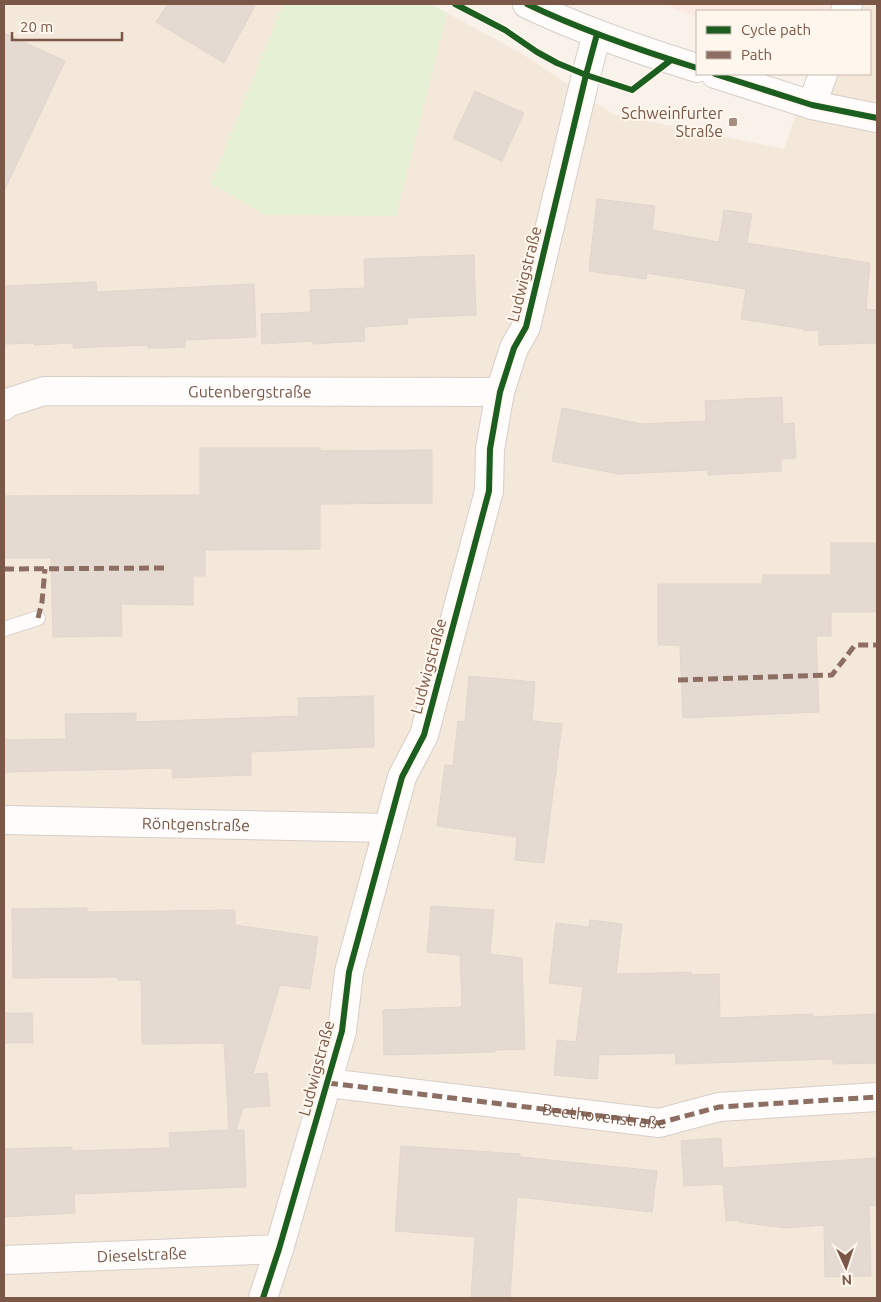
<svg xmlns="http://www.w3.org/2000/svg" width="881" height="1302" viewBox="0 0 881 1302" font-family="Ubuntu,sans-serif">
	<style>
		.residential { fill: #f4e8da }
		.commercial { fill: #fce9e1 }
		.green { fill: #e5f0d4 }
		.building { fill: #e5dad2; stroke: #e2d5cd }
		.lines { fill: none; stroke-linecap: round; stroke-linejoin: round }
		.lane-casing { stroke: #d7cec8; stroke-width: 16 }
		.street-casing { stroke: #d7cec8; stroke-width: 30 }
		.lane { stroke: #fefdfc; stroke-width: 14 }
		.street { stroke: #fefdfc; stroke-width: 28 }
		.quiet { stroke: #8d6e63; stroke-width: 5; stroke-dasharray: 10 5; stroke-linecap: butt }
		.cycleway-casing { stroke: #fff7ed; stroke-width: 9 }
		.cycleway { stroke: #1b5e20; stroke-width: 6 }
		.poi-dot { fill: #a68d80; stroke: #fff7ed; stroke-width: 2 }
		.labels { text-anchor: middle; stroke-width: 4; stroke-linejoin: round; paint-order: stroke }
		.poi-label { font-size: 16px; fill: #7a5747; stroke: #fff7ed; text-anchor: end }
		.street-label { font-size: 16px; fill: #7a5747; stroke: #fff7ed }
	</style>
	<rect width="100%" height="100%" fill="#f8f2eb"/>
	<path class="residential" d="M4 4H430L521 53 613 114 784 149 809 74H870V11H830L833 4H877V1298H4Z"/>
	<path class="commercial" d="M662 4H833L830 11H697V17Z"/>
	<path class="green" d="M283 4H430L447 13 396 216 266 215 211 184Z"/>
	<g class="building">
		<path d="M168 4H256L224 63 156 22Z"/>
		<path d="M4 33 65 61 4 191Z"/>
		<path d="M475 91 524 113 502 161 453 138Z"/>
		<path d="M597 199 655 206 652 230 719 242 724 210 752 214 747 243 870 263 866 309 877 310V343L819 345V330L804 331V329L741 319 746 289 647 273 646 279 589 271Z"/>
		<path d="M474 255 476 315 407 318 408 324 364 327 365 341 313 344V341L262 344 261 314 311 312 310 290 365 288 364 259Z"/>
		<path d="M96 282 97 292 254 284 256 337 185 340V347L165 348H148V345L73 348V343L34 345V343L4 344V286Z"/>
		<path d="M782 397 783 424 794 423 796 458 781 459V471L708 475V470L619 474 552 461 562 408 642 424 706 421 705 401Z"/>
		<path d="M200 448H320V451L432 450V503L320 504V549L205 550V576H193V605L121 604 122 636 53 637 51 558H4V496L200 495Z"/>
		<path d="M831 543H877V612H831V636H816L819 712 683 718 680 645H658V584H763V575H831Z"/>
		<path d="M469 676 535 682 532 721 562 724 544 863 515 860 517 837 437 826 445 765 453 766 458 721 465 722Z"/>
		<path d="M373 696 374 747 251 752V775L173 778 172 768 4 772V740L66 739 65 714 136 713V722L299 716 298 698Z"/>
		<path d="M431 906 494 910 490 954 522 958 525 1049 495 1050V1052L384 1055 383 1010 462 1007 460 955 427 952Z"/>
		<path d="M87 908V912L235 910V925L318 937 310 989 280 985 253 1074 267 1073 270 1106 243 1108 236 1130H244L246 1187 74 1194 75 1213 4 1217V1149L72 1147V1151L170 1148 169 1133 229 1130 224 1043 142 1044 141 980H118V977L13 978 12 909Z"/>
		<path d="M590 920 622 924 616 974 691 972V975L719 974 720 1018 813 1014V1017L877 1014V1063L833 1064V1059L676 1064 675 1053 599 1055 597 1079 554 1075 557 1040 576 1042 583 987 549 983 556 923 589 927Z"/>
		<path d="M4 1013H32L33 1043H4Z"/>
		<path d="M721 1138 723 1168 877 1158V1205L869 1206 871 1276 825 1277 824 1225 786 1228 739 1222V1220L726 1221 723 1184 684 1186 681 1141Z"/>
		<path d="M401 1146 520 1154V1157L657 1171 652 1212 517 1197 510 1298H471L475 1237 395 1231Z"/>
	</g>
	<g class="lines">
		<defs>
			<path id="lane" d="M4 629 38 618"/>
			<g id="street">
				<path d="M527 4C581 30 639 50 697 68"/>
				<path d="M845 11 848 4"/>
				<path d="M715 74 812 105 877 118"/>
				<path d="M812 105 823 74"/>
				<path id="s1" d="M4 406 7 403 44 391 500 392"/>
				<path id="s2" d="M4 820 388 828"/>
				<path id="s3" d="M328 1083 659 1123 719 1107 877 1097"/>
				<path id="s4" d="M4 1260 279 1249"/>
				<path d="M263 1298 279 1249 342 1031 349 972 402 777 424 735 489 491 490 449 500 392 514 348 526 327 586 75 597 34"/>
			</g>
		</defs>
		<use href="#lane" class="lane-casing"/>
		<use href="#street" class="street-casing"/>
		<use href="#lane" class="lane"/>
		<use href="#street" class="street"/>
		<g class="quiet">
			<path d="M4 569 164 568"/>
			<path d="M38 618 42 602 45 569"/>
			<path d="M678 680 832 675 855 645H877"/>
			<path d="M328 1083 659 1123 719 1107 877 1097"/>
		</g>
		<defs>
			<g id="cycleway">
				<path d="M455 4 505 30 537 52 557 63 586 75 632 90 671 60"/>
				<path d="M527 4C581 30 639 50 697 68"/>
				<path d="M715 74 812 105 877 118"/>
				<path d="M263 1298 279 1249 342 1031 349 972 402 777 424 735 489 491 490 449 500 392 514 348 526 327 586 75 597 34"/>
			</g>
		</defs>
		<use href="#cycleway" class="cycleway-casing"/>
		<use href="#cycleway" class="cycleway"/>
	</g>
	<rect class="poi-dot" x="728" y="117" width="10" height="10" rx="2.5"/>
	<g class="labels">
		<g class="poi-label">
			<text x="723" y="119">Schweinfurter<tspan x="723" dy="18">Straße</tspan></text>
		</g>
		<g class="street-label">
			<text transform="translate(524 274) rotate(-76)" y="6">Ludwigstraße</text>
			<text dy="6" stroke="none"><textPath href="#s1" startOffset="249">Gutenbergstraße</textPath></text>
			<text transform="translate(428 666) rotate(-75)" y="6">Ludwigstraße</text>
			<text dy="6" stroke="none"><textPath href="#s2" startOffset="192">Röntgenstraße</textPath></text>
			<text transform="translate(316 1068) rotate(-75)" y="6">Ludwigstraße</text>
			<text dy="6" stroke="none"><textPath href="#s3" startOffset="278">Beethovenstraße</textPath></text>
			<text dy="6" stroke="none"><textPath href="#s4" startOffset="138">Dieselstraße</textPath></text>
		</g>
	</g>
	<rect width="881" height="1302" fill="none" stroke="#7a5747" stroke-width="10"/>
	<rect x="696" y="10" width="175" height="65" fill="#fff7ed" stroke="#cab7ab"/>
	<rect x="706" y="26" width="25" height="8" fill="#1b5e20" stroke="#cab7ab"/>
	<text x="741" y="35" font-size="15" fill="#7a5747">Cycle path</text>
	<rect x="706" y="51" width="25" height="8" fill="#8d6e63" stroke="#cab7ab"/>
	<text x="741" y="60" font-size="15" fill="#7a5747">Path</text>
	<g transform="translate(846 1267) rotate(177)" stroke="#fff7ed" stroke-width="4" paint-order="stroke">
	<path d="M0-4L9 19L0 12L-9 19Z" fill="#7a5747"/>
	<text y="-8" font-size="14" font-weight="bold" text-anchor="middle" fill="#7a5747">N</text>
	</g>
	<path d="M12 32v8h110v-8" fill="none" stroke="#7a5747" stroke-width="2.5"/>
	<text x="20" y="32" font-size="15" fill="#7a5747" stroke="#fff7ed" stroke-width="4" paint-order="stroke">20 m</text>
</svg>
